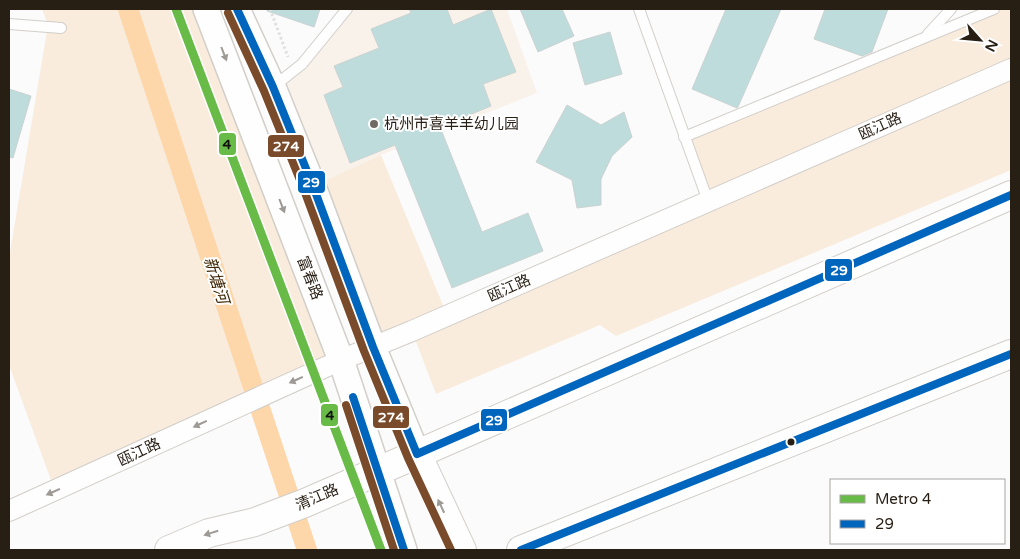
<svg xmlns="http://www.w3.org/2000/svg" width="1020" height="559" viewBox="0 0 1020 559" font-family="'Varela Round','Noto Sans SC',sans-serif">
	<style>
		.built { fill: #f8f2ea }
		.green { fill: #f9ecdd }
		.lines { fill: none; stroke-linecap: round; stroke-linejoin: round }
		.canal { stroke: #fdd7a9; stroke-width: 20 }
		.building { fill: #bedcdb; stroke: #cbd3d2 }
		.service-casing { stroke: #d2cec9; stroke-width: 12 }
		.minor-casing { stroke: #d2cec9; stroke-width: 22 }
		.tertiary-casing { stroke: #d2cec9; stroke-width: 28 }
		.secondary-casing { stroke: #d2cec9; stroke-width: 30 }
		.path { stroke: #e0e0df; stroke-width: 3; stroke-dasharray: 2.5 2.5; stroke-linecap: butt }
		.service { stroke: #fefefe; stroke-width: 10 }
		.minor { stroke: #fefefe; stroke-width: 20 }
		.tertiary { stroke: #fefefe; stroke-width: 25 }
		.secondary { stroke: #fefefe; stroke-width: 28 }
		.bus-1-casing { stroke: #fff; stroke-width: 11 }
		.bus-2-casing { stroke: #fff; stroke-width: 11 }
		.bus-1 { stroke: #0065bd; stroke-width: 8 }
		.bus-2 { stroke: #7a4b2a; stroke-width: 8 }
		.metro-1-casing { stroke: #fff; stroke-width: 12 }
		.metro-1 { stroke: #68bb46; stroke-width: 9 }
		.oneway { fill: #9d9995 }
		.poi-dot { fill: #716b65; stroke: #fff; stroke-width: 2 }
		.bus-dot { fill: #271e14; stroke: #fff; stroke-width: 2 }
		.labels { text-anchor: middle; stroke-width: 4; stroke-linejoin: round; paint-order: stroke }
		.poi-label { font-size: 15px; fill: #271e14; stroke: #fff; text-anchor: start }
		.street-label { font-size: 15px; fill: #271e14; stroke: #fff }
		.water-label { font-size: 16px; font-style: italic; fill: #3f2500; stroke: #fff }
		.line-badge { stroke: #fff; stroke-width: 2 }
		.badge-label { font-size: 14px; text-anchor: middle; font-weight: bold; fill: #fff }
		.pale-badge-label { font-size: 14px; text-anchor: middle; font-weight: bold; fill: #111 }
	</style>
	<rect width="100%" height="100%" fill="#fbfbfb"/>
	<path class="built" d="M347 9H507L537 93 381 155 313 186 273 87 302 64Z"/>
	<g class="green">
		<path d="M42 9H195L328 357 52 483 9 365V258L48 25Z"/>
		<path d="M994 9H1011V170L616 336 600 325 436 394 412 331 373 347 313 186 381 155 447 315 707 202 684 137Z"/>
	</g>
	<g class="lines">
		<path class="canal" d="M128 9 307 550"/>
	</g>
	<g class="building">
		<path d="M268 9H320L314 27 267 11Z"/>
		<path d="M409 9H447L453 25 491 9 516 72 483 84 491 106 440 127 482 232 528 213 543 251 452 288 395 145 350 163 324 95 343 87 334 66 379 48 371 29 411 13Z"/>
		<path d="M520 9H562L574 36 538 52Z"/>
		<path d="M726 9H781L738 107 737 108 692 89Z"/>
		<path d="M825 9H888L872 52 862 56 814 39Z"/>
		<path d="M610 32 622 74 585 85 573 43Z"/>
		<path d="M9 89 31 96 13 158 9 157Z"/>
		<path d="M567 105 601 125 624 112 632 137 612 156 601 179V205L577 208 572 180 536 162Z"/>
	</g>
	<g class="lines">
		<defs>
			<g id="service">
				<path d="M639 9 708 201"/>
				<path d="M9 24 61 28"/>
				<path d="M928 34 951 9"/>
				<path d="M273 87 302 64 347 9"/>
				<path d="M684 137 994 9"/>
			</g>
			<path id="minor" d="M9 511 341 360 412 331 1011 69"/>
			<g id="tertiary">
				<path d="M206 9 341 360 404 550"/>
				<path d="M237 9 273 87 313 186 373 347 417 454"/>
			</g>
			<g id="secondary">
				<path d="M417 454 462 550"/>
				<path d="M169 550 209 533 255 522 305 503 1011 195"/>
				<path d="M521 550 1011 354"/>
			</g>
		</defs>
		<use href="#service" class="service-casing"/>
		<use href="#minor" class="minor-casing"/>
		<use href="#tertiary" class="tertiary-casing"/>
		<use href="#secondary" class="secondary-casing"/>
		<path class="path" d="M270 9 288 57"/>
		<use href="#service" class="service"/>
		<use href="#minor" class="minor"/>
		<use href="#tertiary" class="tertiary"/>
		<use href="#secondary" class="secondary"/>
		<defs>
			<g id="bus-1">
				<path d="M237 9 273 87 313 186 373 347 417 454 1011 195"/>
				<path d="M353 397 404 550"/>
				<path d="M521 550 1011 354"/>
			</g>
			<g id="bus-2">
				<path d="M228 13 264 91 304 190 364 351 408 458 451 550"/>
				<path d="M346 405 394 550"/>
			</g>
		</defs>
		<use href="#bus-1" class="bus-1-casing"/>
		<use href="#bus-2" class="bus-2-casing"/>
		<use href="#bus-1" class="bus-1"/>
		<use href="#bus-2" class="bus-2"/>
		<defs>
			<path id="metro-1" d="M176 9 381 550"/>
		</defs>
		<use href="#metro-1" class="metro-1-casing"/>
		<use href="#metro-1" class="metro-1"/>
	</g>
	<defs><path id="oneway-solid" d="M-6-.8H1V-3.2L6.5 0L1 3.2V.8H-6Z" transform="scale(1.25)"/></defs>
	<g class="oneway">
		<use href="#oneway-solid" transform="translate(224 54) rotate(69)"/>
		<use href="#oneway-solid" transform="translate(282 206) rotate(69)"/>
		<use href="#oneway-solid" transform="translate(296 380) rotate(156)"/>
		<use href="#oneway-solid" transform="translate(200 424) rotate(155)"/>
		<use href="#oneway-solid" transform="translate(53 492) rotate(156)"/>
		<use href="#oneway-solid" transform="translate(441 506) rotate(-115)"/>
		<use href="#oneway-solid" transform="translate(211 533) rotate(163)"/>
	</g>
	<circle class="poi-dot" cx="374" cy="124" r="5"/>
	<circle class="bus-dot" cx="791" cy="442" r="4.5"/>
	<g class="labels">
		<g class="poi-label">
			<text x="384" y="129">杭州市喜羊羊幼儿园</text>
		</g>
		<g class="street-label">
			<text transform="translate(880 126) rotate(-24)" y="5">瓯江路</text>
			<text transform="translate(310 278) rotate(69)" y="5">富春路</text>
			<text transform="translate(509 288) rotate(-24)" y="5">瓯江路</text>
			<text transform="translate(139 452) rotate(-25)" y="5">瓯江路</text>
			<text transform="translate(317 497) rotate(-23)" y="5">清江路</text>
		</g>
		<g class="water-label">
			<text transform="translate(217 280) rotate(72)" y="6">新塘河</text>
		</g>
	</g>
	<g class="line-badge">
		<rect x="218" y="132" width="19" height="24" rx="5" fill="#68bb46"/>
		<rect x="267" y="134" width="38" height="24" rx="5" fill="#7a4b2a"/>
		<rect x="297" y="170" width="29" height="24" rx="5" fill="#0065bd"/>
		<rect x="824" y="258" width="29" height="24" rx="5" fill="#0065bd"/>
		<rect x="320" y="403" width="19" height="24" rx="5" fill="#68bb46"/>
		<rect x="372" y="405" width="38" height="24" rx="5" fill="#7a4b2a"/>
		<rect x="480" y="408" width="28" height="24" rx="5" fill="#0065bd"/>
	</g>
	<g class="badge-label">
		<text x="286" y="151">274</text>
		<text x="311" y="187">29</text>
		<text x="839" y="275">29</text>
		<text x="391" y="422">274</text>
		<text x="494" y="425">29</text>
	</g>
	<g class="pale-badge-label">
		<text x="227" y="149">4</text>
		<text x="330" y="420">4</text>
	</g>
	<rect width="1020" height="559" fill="none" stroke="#271e14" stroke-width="20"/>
	<rect x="830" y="479" width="175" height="65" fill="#ffffff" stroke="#a9a5a1"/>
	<rect x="840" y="495" width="25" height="8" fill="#68bb46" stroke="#a9a5a1"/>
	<text x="875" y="504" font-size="15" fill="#271e14">Metro 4</text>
	<rect x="840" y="520" width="25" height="8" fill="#0065bd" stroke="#a9a5a1"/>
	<text x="875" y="529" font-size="15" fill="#271e14">29</text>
	<g transform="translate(980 40) rotate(117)" stroke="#ffffff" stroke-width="4" paint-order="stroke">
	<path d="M0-4L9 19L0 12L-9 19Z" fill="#271e14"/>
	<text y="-8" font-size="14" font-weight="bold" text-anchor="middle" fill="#271e14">N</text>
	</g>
</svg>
